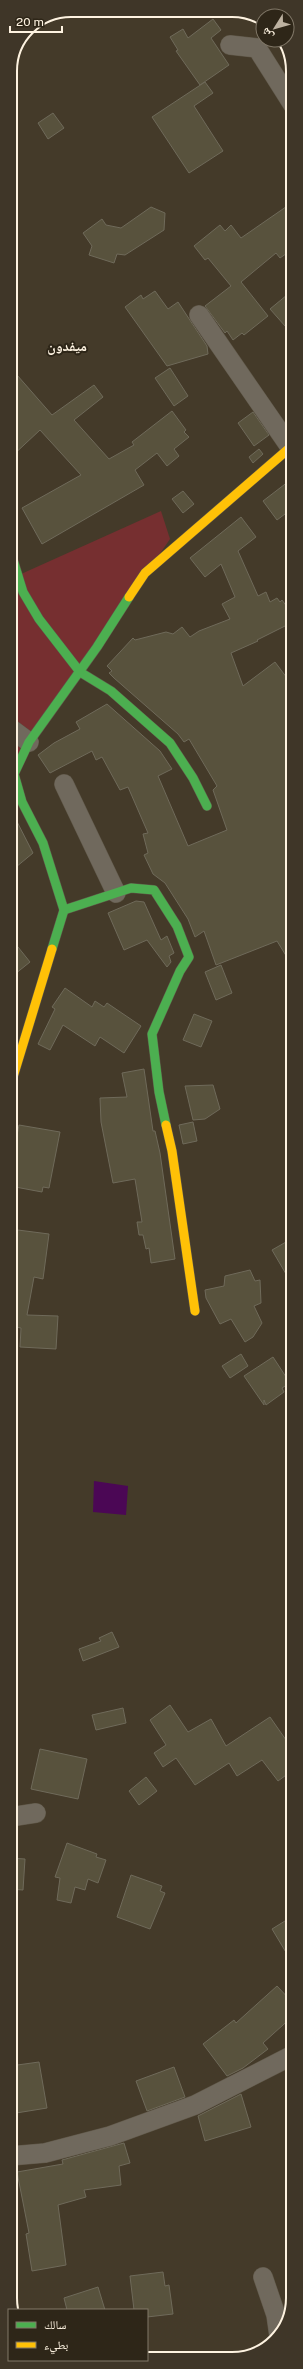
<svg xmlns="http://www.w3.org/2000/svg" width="303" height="2369" viewBox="0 0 303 2369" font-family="'Public Sans','Noto Naskh Arabic',sans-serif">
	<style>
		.green { fill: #762f30 }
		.water { fill: #4b0755 }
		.building { fill: #58523d; stroke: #6f6a5a }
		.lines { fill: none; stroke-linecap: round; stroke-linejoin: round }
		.street-casing { stroke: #5f5748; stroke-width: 20 }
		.fast-casing { stroke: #5f5748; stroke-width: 10 }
		.slow-casing { stroke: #5f5748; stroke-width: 10 }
		.street { stroke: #70695d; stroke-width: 19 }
		.fast { stroke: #4caf50; stroke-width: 9 }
		.slow { stroke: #ffc107; stroke-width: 9 }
		.labels { text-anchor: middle; stroke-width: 4; stroke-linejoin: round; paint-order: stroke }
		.quarter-label { font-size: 14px; font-weight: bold; fill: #fef3e1; stroke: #2e2618 }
		.rim { fill: none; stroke: #fef3e1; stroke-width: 2 }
	</style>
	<rect width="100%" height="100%" fill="#443a29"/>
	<path class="green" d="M161 511 170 539 10 772V579Z"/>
	<path class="water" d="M94 1481 128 1486 126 1515 93 1512Z"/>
	<g class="building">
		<path d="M213 19 221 30 211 38 229 65 200 85 176 51 178 50 170 37 183 29 188 38Z"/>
		<path d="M205 82 213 93 194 106 223 151 189 173 152 117Z"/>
		<path d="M53 113 64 128 48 139 38 123Z"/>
		<path d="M293 202V249L280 258 276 253 241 282 268 316 244 335 242 333 233 340 227 331 225 333 205 306 231 286 208 258 205 260 194 246 220 225 225 231 231 225 241 238Z"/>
		<path d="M151 207 165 213 164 230 125 255 117 254 114 263 89 255 92 246 83 233 102 219 106 225 121 228Z"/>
		<path d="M293 290V335L270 309Z"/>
		<path d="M155 291 168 309 178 302 207 346 208 354 167 366 125 307 141 295 143 299Z"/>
		<path d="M10 367 52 415 94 385 103 397 74 420 109 459 134 445 132 442 172 411 186 430 184 432 189 437 174 449 179 456 167 466 157 453 135 470 144 485 42 544 22 508 81 475 40 430 10 458Z"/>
		<path d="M170 368 188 396 174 406 155 378Z"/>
		<path d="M253 412 269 435 254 446 238 423Z"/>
		<path d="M259 449 263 454 253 463 249 457Z"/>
		<path d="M293 478V508L277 520 263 501Z"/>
		<path d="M183 491 194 504 183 513 172 499Z"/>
		<path d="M241 517 256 537 238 551 258 596 266 592 270 602 277 598 280 602 282 600 293 615V622L257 640 258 641 231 653 243 686 275 662 293 686V967L277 941 216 965 204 931 195 937 188 919 165 883 153 874 144 855 148 853 143 834 148 833 128 787 120 790 102 757 96 760 92 751 50 773 38 755 54 743 80 729 76 722 107 704 160 751 172 769 158 776 188 846 227 830 213 790 217 786 189 739 184 742 178 734 114 678 109 673 112 671 107 666 133 638 135 640 166 632 173 634 182 627 190 637 199 631 230 619 222 604 235 597 221 564 205 577 190 558Z"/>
		<path d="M10 808 33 853 10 872Z"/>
		<path d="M136 901 144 902 161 940 167 936 174 953 169 956 171 962 167 967 147 940 124 950 108 913Z"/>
		<path d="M10 937 30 962 10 978Z"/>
		<path d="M221 965 232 993 216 1000 205 972Z"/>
		<path d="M65 988 92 1007 95 1001 104 1007 107 1003 141 1026 124 1053 100 1037 95 1046 63 1025 50 1050 38 1044 55 1009 52 1007Z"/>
		<path d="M194 1014 212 1021 201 1047 183 1040Z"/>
		<path d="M144 1069 153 1131H155L160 1153 175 1259 151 1263 149 1248 146 1249 143 1235H139L137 1222H142L135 1179 113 1183 101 1122 100 1098 127 1097 122 1073Z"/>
		<path d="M213 1085 220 1109 205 1119 193 1120 185 1086Z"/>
		<path d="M193 1122 197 1141 183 1144 179 1125Z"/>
		<path d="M19 1125 60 1132 49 1188 43 1187 42 1192 10 1186V1172Z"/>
		<path d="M10 1229 49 1234 43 1279 34 1277 27 1315 58 1316 56 1349 20 1347 21 1328 10 1326Z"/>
		<path d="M293 1238V1286L272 1250Z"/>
		<path d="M250 1270 255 1281 260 1280 261 1303 254 1306 262 1323 253 1337 245 1342 231 1319 220 1324 206 1298 205 1290 224 1286 225 1276Z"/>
		<path d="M241 1354 248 1366 230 1378 222 1366Z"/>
		<path d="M273 1357 290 1383 282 1388 284 1392 266 1405 264 1400V1405L244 1376Z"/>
		<path d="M112 1632 119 1647 83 1661 79 1649 101 1641 99 1638Z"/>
		<path d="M170 1705 188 1732 211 1719 226 1746 270 1717 293 1750V1770L278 1781 262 1760 237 1776 229 1763 195 1785 176 1758 163 1767 154 1753 166 1745 150 1720Z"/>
		<path d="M123 1708 126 1723 96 1730 92 1715Z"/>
		<path d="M40 1749 87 1759 78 1799 31 1789Z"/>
		<path d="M146 1777 157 1791 139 1805 129 1791Z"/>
		<path d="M67 1843 97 1854 96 1857 106 1860 98 1883 88 1879 85 1890 75 1887 71 1903 57 1900 60 1878 55 1877Z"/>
		<path d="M10 1858 25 1859 23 1890 10 1889Z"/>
		<path d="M131 1875 162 1886 160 1891 165 1893 150 1929 117 1917Z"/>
		<path d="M293 1916V1964L272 1929Z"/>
		<path d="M277 1986 293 2003V2016L263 2043 268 2049 243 2068 227 2076 203 2044 234 2020 236 2023Z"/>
		<path d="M39 2062 47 2108 10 2114V2066Z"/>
		<path d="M174 2067 185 2097 147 2111 136 2081Z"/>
		<path d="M241 2094 251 2127 205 2141 198 2116Z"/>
		<path d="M124 2143 130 2163 119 2166 121 2185 84 2190 86 2197 58 2205 66 2265 32 2271 26 2234 29 2233 17 2172 63 2164 62 2160Z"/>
		<path d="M163 2272 165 2286 169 2285 173 2314 147 2317V2310H134L130 2276Z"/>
		<path d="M98 2287 105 2310H67L64 2298Z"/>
	</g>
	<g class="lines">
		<defs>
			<g id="street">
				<path d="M230 45 257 48 293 105"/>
				<path d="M199 315 290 447"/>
				<path d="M10 728 29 742"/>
				<path d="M64 784 116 893"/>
				<path d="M10 1817 36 1813"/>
				<path d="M10 2156 45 2153 110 2136 195 2105 293 2055"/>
				<path d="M263 2277 276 2315 279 2336"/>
			</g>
			<g id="fast">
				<path d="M10 550 23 592 39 619 80 672 111 691 170 743 193 778 207 806"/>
				<path d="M64 910 131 888 154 890 177 926 189 957 180 971 152 1034 159 1092 166 1125"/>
				<path d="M52 949 64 910 43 843 22 802 14 774 29 742 97 647 129 597"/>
			</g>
			<g id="slow">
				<path d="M129 597 145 573 293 445"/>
				<path d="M10 1087 52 949"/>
				<path d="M166 1125 172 1151 195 1311"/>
			</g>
		</defs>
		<use href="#street" class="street-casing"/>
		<use href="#fast" class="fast-casing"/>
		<use href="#slow" class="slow-casing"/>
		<use href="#street" class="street"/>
		<use href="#fast" class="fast"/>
		<use href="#slow" class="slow"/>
	</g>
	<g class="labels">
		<g class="quarter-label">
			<text x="67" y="351">ميفدون</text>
		</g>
	</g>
	<path d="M0 0H303V2369H0ZM71 17H232A54 54 0 0 1 286 71V2298A54 54 0 0 1 232 2352H71A54 54 0 0 1 17 2298V71A54 54 0 0 1 71 17Z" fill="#3f3628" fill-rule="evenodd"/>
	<path class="rim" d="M71 17H232A54 54 0 0 1 286 71V2298A54 54 0 0 1 232 2352H71A54 54 0 0 1 17 2298V71A54 54 0 0 1 71 17Z"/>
	<rect x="8" y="2309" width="140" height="52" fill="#2e2618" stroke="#817868"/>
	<rect x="16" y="2322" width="20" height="6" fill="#4caf50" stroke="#817868"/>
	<text x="44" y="2329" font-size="12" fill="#fef3e1">سالك</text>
	<rect x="16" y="2342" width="20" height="6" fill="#ffc107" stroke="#817868"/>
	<text x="44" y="2349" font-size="12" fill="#fef3e1">بطيء</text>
	<g transform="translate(275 28) rotate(233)"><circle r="19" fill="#2e2618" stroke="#817868"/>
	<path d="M0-3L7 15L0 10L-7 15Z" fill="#bdb2a1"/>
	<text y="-6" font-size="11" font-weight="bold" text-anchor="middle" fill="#fef3e1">ش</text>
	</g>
	<path d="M10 26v6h52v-6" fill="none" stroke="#fef3e1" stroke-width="2"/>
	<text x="16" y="26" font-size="12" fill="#fef3e1" stroke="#2e2618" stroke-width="3" paint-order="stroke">20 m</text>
</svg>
